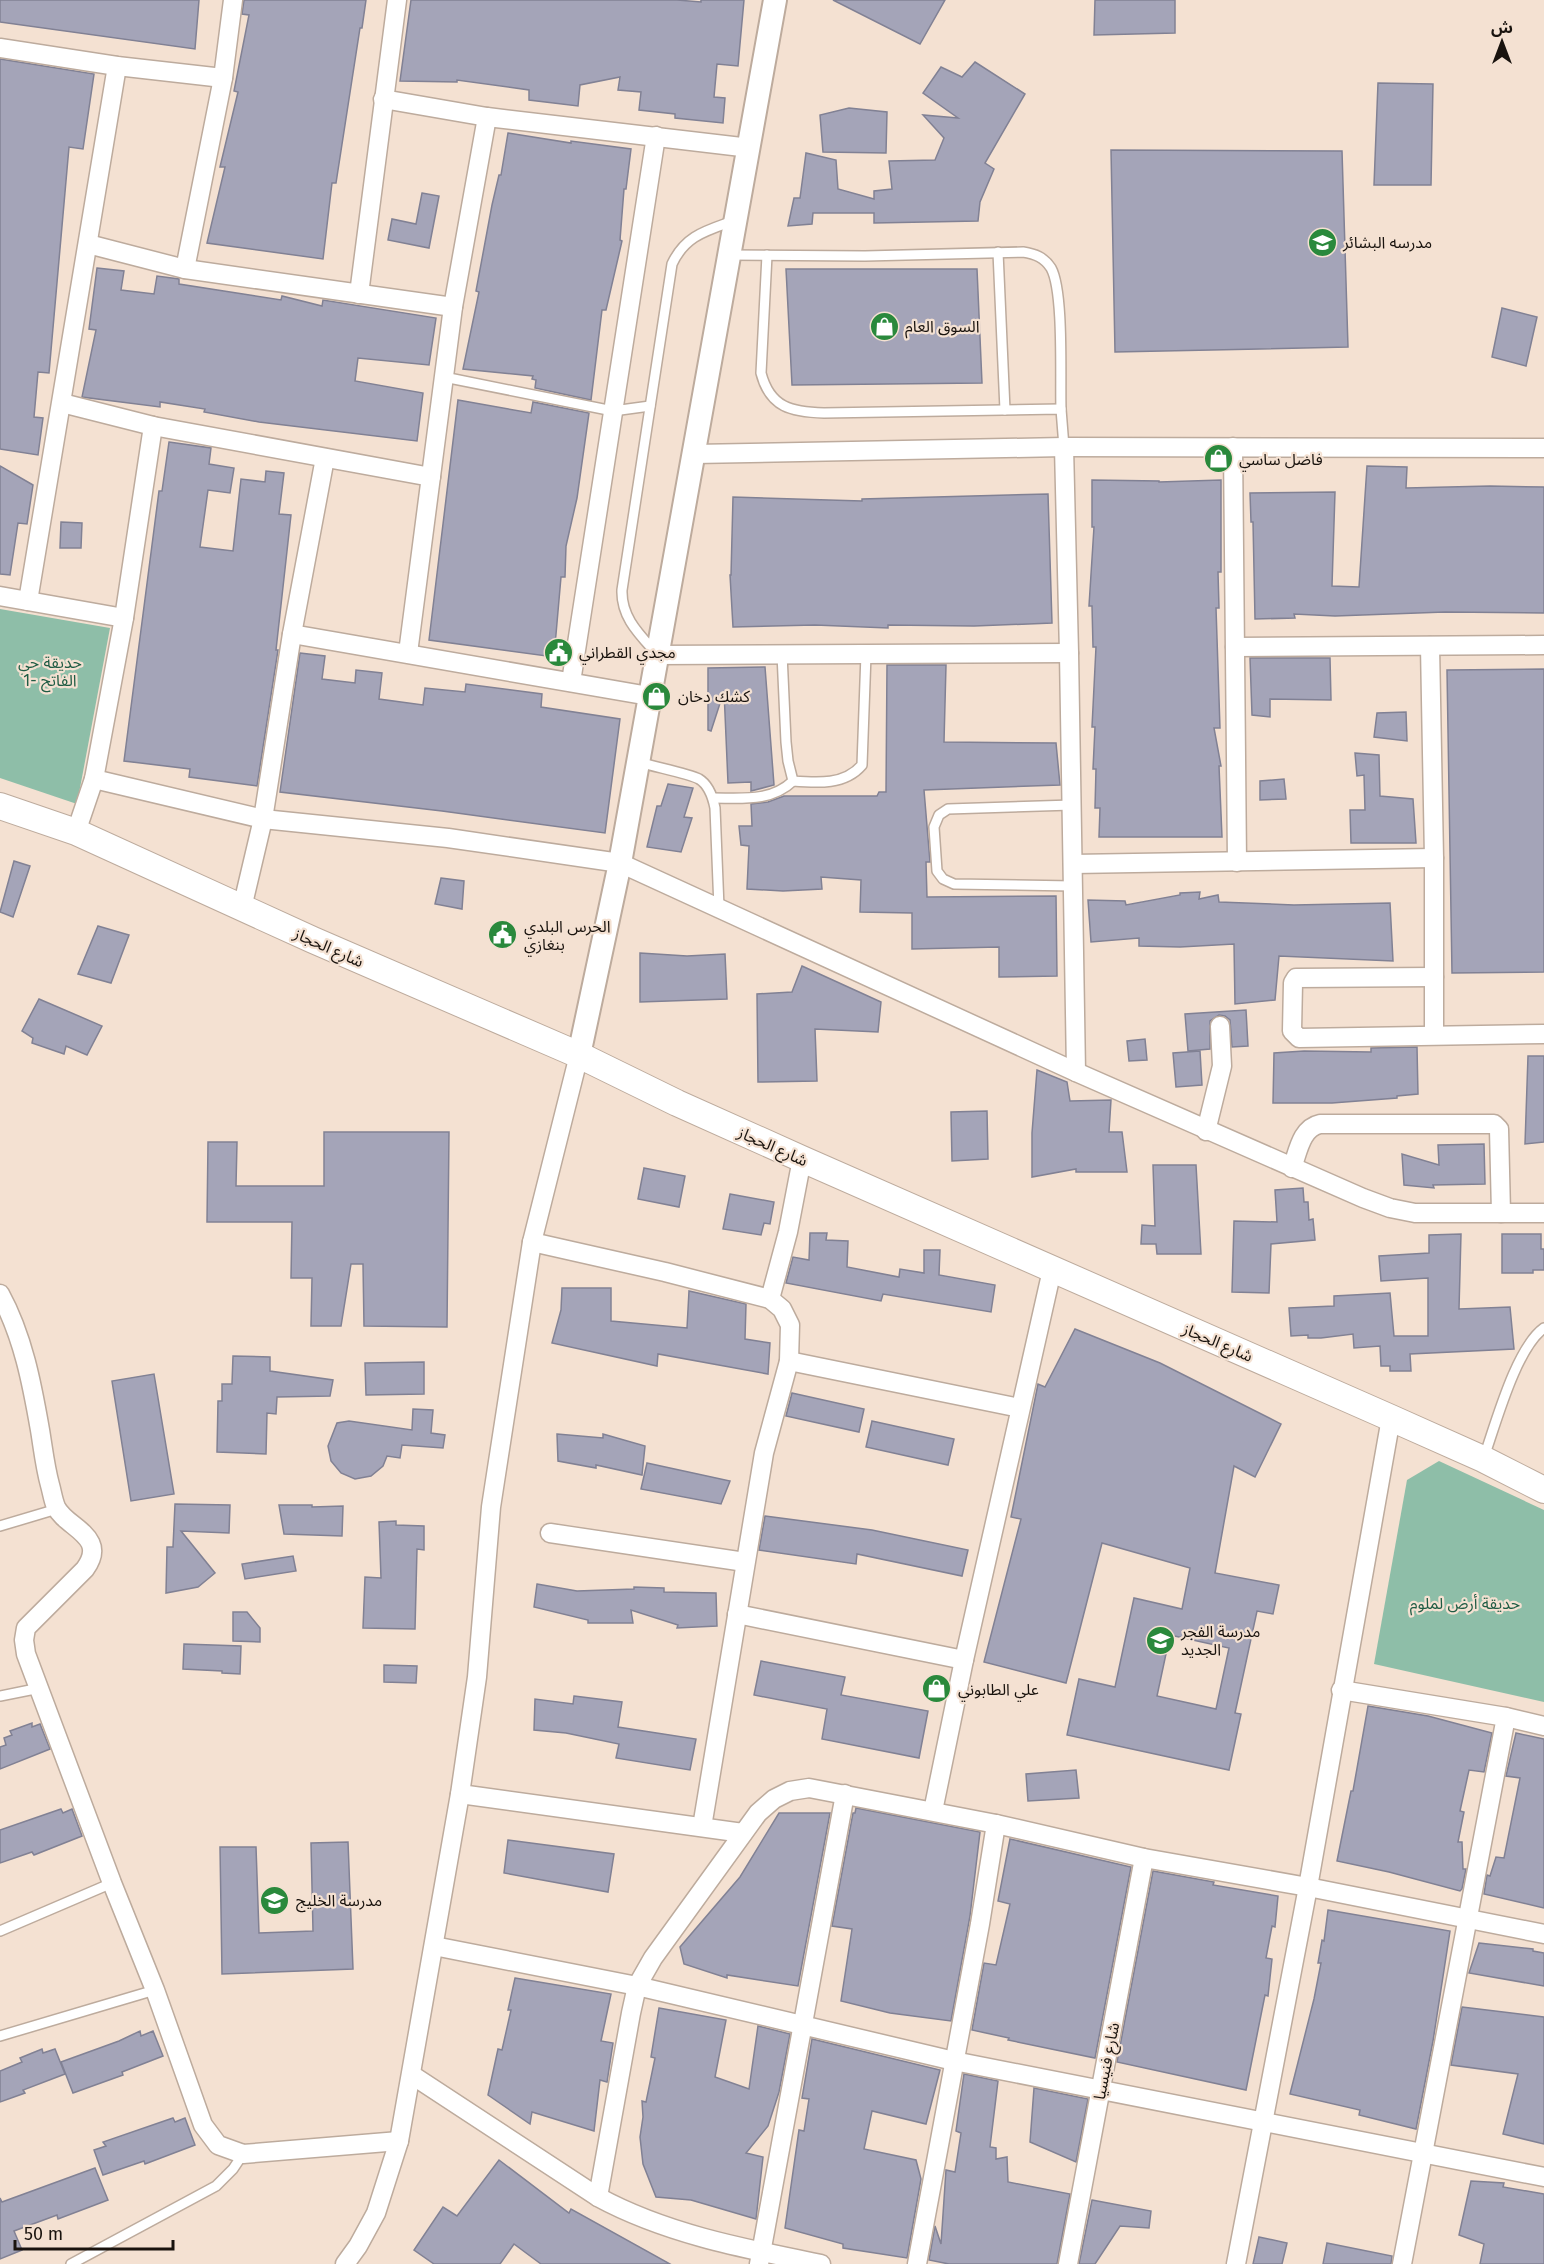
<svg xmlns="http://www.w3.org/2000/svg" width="1544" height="2264" viewBox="0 0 1544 2264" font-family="'Fira Sans','Noto Sans Arabic',sans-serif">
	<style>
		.green { fill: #8ebea8 }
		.building { fill: #a4a4b8; stroke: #818194; stroke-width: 1.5; fill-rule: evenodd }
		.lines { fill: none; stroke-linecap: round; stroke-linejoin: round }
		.service-casing { stroke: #bdab9d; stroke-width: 12 }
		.minor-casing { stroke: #bdab9d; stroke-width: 21 }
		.tertiary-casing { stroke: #bdab9d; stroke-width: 26 }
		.secondary-casing { stroke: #bdab9d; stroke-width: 28 }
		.service { stroke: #fff; stroke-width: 9 }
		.minor { stroke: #fff; stroke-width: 18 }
		.tertiary { stroke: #fff; stroke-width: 22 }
		.secondary { stroke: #fff; stroke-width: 26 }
		.labels { text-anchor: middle; stroke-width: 4.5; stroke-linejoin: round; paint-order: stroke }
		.poi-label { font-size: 16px; fill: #19130e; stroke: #f4e1d2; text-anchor: start }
		.park-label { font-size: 16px; fill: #1f5c44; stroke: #f4e1d2 }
		.street-label { font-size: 16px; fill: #19130e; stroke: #f4e1d2 }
	</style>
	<rect width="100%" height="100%" fill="#f4e1d2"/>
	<g class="green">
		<path d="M0 609 110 628 77 804 0 778Z"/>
		<path d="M1439 1461 1544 1510V1702L1374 1664 1407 1480Z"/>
	</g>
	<g class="building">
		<path d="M0 0H199L195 49 0 22Z"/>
		<path d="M244 0H366L362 28H360L336 183H332L323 259 207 243 225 167H220L238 92 234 91 249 15 242 14Z"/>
		<path d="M411 0H677L701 2V0H744L738 66 717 64 714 97 725 98 723 123 675 118V114L639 110 641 92 618 90 620 77 580 85 578 106 529 100V90L457 80V82L400 81Z"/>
		<path d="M833 0H945L920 44Z"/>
		<path d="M1095 0H1175V33L1094 35Z"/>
		<path d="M0 59 94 74 83 149 69 147 49 373 38 372 34 417 43 418 38 455 0 449Z"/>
		<path d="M975 62 1025 94 985 163 994 169 980 202 978 221 874 223V213H813L812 224 788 226 794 198H800L806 153 836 160 838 189 874 199V191L892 189 889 161 935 160 944 138 923 115 958 118 923 93 941 67 962 77Z"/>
		<path d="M1378 83 1433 84 1431 185H1374Z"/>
		<path d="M849 108 887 112 886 153 823 152 820 115Z"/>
		<path d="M508 133 571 143V141L631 149 626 189H624L620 240 622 241 606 310H602L591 400 535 388 536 380 532 379 533 376 463 369 479 292 476 291 492 205 499 175H501Z"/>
		<path d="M1111 150 1342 151 1348 347 1115 352Z"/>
		<path d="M422 193 439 196 429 248 388 240 392 219 416 224Z"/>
		<path d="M97 268 124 271 121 290 154 294 157 276 179 279V284L281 300 282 296 322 306 323 300 436 318 429 365 358 358 355 381 423 393 417 441 259 422 204 412 205 409 160 402V407L82 397 96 330 89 329Z"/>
		<path d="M786 269H977L982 383 792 385Z"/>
		<path d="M1502 308 1537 317 1526 366 1492 357Z"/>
		<path d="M458 400 531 413 533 402 589 413 577 498 566 546 565 577H561L554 657 429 640Z"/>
		<path d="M169 442 211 448 209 464 234 468 230 493 208 490 200 547 233 551 241 479 265 482 266 471 284 473 279 514 291 515 276 650H278L257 786 189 777 190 769 124 761 159 491H162Z"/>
		<path d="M0 466 33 485 27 524 18 523 10 575 0 574Z"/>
		<path d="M1367 466 1407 467 1406 488 1490 486 1544 487V613L1445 612 1335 616 1294 614 1295 618 1255 619 1253 522H1251L1250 493 1335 492 1332 586 1359 587Z"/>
		<path d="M1092 480 1159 481V482L1221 480V572H1218L1219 608H1216L1220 728H1214L1221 766H1219L1222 837H1099L1100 808H1095L1096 769H1093L1095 727H1092L1096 647H1093L1092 606H1089L1094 527H1092Z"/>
		<path d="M1048 494 1052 623 974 626 888 625V628L815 625 733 627 730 575H731L733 497 862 501V499Z"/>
		<path d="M61 522 82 523 81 548H60Z"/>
		<path d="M300 653 325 656 322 679 355 683 356 670 382 673 379 699 423 705 425 688 465 692 466 684 542 694 541 707 620 719 605 833 442 811 280 792Z"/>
		<path d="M1250 658H1330L1331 700 1270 699V717L1252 715Z"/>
		<path d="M887 665H946L944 742 1056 743 1060 785 924 790 930 862H926L927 897 1056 896 1057 976 999 977V947L912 949V913L860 912 861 880 821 877 822 889 783 891 747 889 749 846 741 845 739 826H752L751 804 768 802 784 796H877L879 792H886Z"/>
		<path d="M765 667 774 785 751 791V782L728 783 724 691 711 731 708 730V668Z"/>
		<path d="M1544 669V972L1452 973 1447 670Z"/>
		<path d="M1406 712 1407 741 1374 737 1377 713Z"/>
		<path d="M1355 753 1379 755 1380 796 1413 799 1416 843H1351L1350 810H1365L1364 775 1357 776Z"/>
		<path d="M1284 779 1286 799 1260 800V781Z"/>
		<path d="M668 784 693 788 684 817 692 818 681 852 647 847 657 806H661Z"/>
		<path d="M14 861 30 866 13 917 0 912Z"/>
		<path d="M441 878 464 881 462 909 435 904Z"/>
		<path d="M1200 892 1199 899 1218 895 1219 902 1294 905 1390 903 1393 961 1279 956 1275 1000 1235 1004 1234 944 1180 947 1139 946V938L1091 942 1088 900 1125 901 1126 905 1180 895V893Z"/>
		<path d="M98 926 129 935 111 983 78 974Z"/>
		<path d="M640 953 687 956 725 954 727 999 640 1002Z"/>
		<path d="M802 966 881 1002 878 1032 815 1029 817 1081 758 1082 757 994 792 992Z"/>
		<path d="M39 999 102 1026 87 1055 66 1046 64 1054 32 1043 33 1038 22 1031Z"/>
		<path d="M1246 1010 1248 1046 1232 1047 1230 1020 1225 1016 1219 1015 1210 1021V1049L1188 1051 1185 1014Z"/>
		<path d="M1145 1039 1147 1060 1129 1061 1127 1041Z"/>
		<path d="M1417 1047 1418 1094 1397 1096V1098L1332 1103H1273L1274 1053 1304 1051 1371 1052V1048Z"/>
		<path d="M1200 1051 1202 1085 1176 1087 1173 1053Z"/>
		<path d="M1528 1056H1544V1142L1525 1144Z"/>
		<path d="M1037 1070 1067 1082 1070 1101 1111 1100 1109 1132H1122L1127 1172H1076V1169L1032 1177V1133Z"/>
		<path d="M987 1111 988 1159 952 1161 951 1112Z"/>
		<path d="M324 1132H449L447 1327 364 1326 363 1264H351L341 1326H311L312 1278H291L292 1222H207L208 1142H237L236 1186H324Z"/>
		<path d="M1484 1144 1485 1184 1433 1185 1434 1188 1404 1185 1402 1154 1439 1165 1438 1145Z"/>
		<path d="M1153 1165H1196L1201 1254H1157L1156 1244H1141L1142 1225 1155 1226Z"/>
		<path d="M644 1168 685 1176 679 1207 638 1199Z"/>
		<path d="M1303 1188 1304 1202H1308L1309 1220 1313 1219 1315 1240 1271 1244 1269 1293 1232 1292 1234 1221 1277 1222 1275 1190Z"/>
		<path d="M730 1194 774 1202 770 1224 764 1223 761 1235 723 1229Z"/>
		<path d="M810 1233H827L826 1240 848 1241 847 1267 899 1277 900 1269 924 1273V1250H940L939 1275 995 1285 991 1312 883 1294 881 1301 786 1283 793 1257 809 1260Z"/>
		<path d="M1461 1234 1459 1309 1510 1307 1514 1349 1410 1354 1411 1371H1390V1366H1381L1380 1346 1354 1348 1353 1334 1321 1338H1308V1335L1291 1336 1289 1308 1334 1306V1296L1390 1293 1394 1336H1428V1278L1381 1281 1379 1256 1429 1253V1235Z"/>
		<path d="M1502 1234H1541V1249H1544V1270H1533V1273H1502Z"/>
		<path d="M562 1288H611V1321L687 1328 689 1291 746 1304 745 1339 770 1343 768 1374 658 1354 657 1366 552 1343 561 1310Z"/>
		<path d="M1075 1329 1160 1363 1281 1424 1255 1477 1234 1466 1215 1573 1279 1585 1273 1614 1257 1611 1235 1713 1241 1714 1229 1770 1067 1735 1079 1679 1115 1687 1134 1598 1182 1609 1190 1568 1102 1543 1066 1683 984 1662 1021 1519 1011 1517 1038 1384 1045 1387ZM1170 1635 1229 1648 1216 1709 1157 1696Z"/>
		<path d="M233 1356 270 1357V1371L333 1380 330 1396 277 1397 276 1414 267 1413 266 1454 217 1452 218 1401H222V1384H232Z"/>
		<path d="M424 1362V1394L366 1395 365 1363Z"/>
		<path d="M154 1374 174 1494 131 1501 112 1381Z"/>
		<path d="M792 1393 864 1409 859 1432 786 1416Z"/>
		<path d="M413 1409 433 1410 431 1433 445 1435 443 1448 402 1445 400 1458 387 1456 383 1466 371 1476 355 1479 341 1473 331 1461 328 1446 337 1423 349 1421 412 1430Z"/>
		<path d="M872 1421 954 1439 948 1465 866 1447Z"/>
		<path d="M557 1434 603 1438V1434L645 1446 642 1475 596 1465V1468L558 1461Z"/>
		<path d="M647 1463 730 1481 721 1504 641 1489Z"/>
		<path d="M175 1504 230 1505 229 1533 181 1531 215 1573 198 1587 166 1593 167 1547H173Z"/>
		<path d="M279 1505H312V1507L343 1506 342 1536 284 1534Z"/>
		<path d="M765 1516 872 1530 968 1550 962 1576 857 1554 856 1564 759 1550Z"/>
		<path d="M396 1521V1525L424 1526V1550L417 1549 415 1629 363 1628 365 1577 381 1578 379 1522Z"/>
		<path d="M293 1556 296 1571 245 1579 242 1564Z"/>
		<path d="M537 1584 577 1591 634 1589V1587L664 1588V1592L716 1593 717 1626 677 1628 678 1625 631 1610 633 1623H588V1620L534 1607Z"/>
		<path d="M233 1612H247L260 1628V1642L233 1641Z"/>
		<path d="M184 1644 241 1646 240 1674 222 1673V1671L183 1669Z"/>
		<path d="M761 1661 845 1677 841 1695 928 1711 919 1758 822 1739 827 1709 754 1695Z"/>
		<path d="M384 1665 417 1666 416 1683 384 1682Z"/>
		<path d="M574 1696 622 1702 618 1727 696 1739 690 1770 616 1758 619 1744 566 1733 534 1730 535 1699 573 1704Z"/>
		<path d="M1368 1706 1428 1716 1492 1733 1484 1772 1469 1770 1460 1811 1464 1812 1458 1842H1462L1463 1869H1466L1462 1889 1460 1891 1389 1872 1337 1861 1351 1791H1353Z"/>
		<path d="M32 1723V1727L40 1724 50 1749 0 1769V1747L6 1745 4 1738 12 1735 10 1731Z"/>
		<path d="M1516 1733 1544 1739V1908L1484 1894 1487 1875 1490 1876 1496 1857 1504 1858 1520 1778 1506 1776Z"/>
		<path d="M1076 1770 1079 1798 1028 1801 1026 1774Z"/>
		<path d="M856 1808 980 1832 970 1916 951 2021 890 2013 841 2001 852 1929 832 1926 853 1813H855Z"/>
		<path d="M61 1809 63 1813 72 1809 82 1836 34 1855 32 1852 0 1863V1830Z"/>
		<path d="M779 1813H830L798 1986 727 1975V1978L684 1964 680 1947 740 1877Z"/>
		<path d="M1010 1839 1131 1867 1095 2058 1008 2040 1009 2038 972 2030 984 1963 996 1965 1010 1904 998 1901Z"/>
		<path d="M508 1840 614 1854 608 1892 504 1873Z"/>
		<path d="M348 1842 353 1969 222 1974 220 1847H256L259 1933 313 1931 311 1843Z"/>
		<path d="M1153 1871 1214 1882 1213 1885 1278 1896 1275 1927 1272 1926 1266 1958 1272 1959 1268 1996 1265 1995 1246 2090 1117 2062Z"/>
		<path d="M1328 1910 1450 1931 1433 2041 1416 2129 1359 2115 1360 2110 1290 2094 1314 1999 1321 1963H1318L1322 1940 1324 1941Z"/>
		<path d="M1479 1943 1533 1949V1951L1544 1953V1986L1469 1973Z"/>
		<path d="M515 1978 611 1994 601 2041 613 2043 607 2082 600 2080 594 2131 532 2112 530 2124 488 2095 498 2049 502 2050 511 2010H508Z"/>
		<path d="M1462 2007 1544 2017V2144L1503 2134 1518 2074 1451 2065Z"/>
		<path d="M659 2008 726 2020 715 2077 749 2089 758 2026 790 2034 779 2092 768 2126 746 2153 763 2157 756 2219 691 2200 656 2197 643 2164 640 2137 643 2117 642 2101 646 2102 655 2058 651 2057Z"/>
		<path d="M140 2031 141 2036 153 2031 163 2056 122 2072 123 2075 73 2093 61 2062 119 2041Z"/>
		<path d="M812 2039 940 2070 926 2124 872 2111 864 2149 916 2160 921 2179 907 2258 843 2248V2244L785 2228 799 2130 804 2131 809 2099 802 2098Z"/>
		<path d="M42 2049 43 2053 55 2049 65 2074 23 2090 25 2093 0 2102V2071L22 2062 20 2058Z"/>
		<path d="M964 2074 998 2081 990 2147 996 2148V2159L1007 2157 1008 2182 1070 2194 1057 2264H949L929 2260 935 2226 941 2244 946 2170 955 2172 961 2133 956 2131Z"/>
		<path d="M1034 2088 1088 2099 1076 2162 1030 2142Z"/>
		<path d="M173 2118 175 2122 185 2118 195 2145 145 2164 144 2161 103 2175 94 2150 106 2146 103 2142Z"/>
		<path d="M499 2160 569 2213 571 2209 670 2264H541L514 2244 500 2264H434L414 2250 443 2207 457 2216Z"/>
		<path d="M95 2168 108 2200 58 2219 57 2215 14 2231 22 2250 0 2259V2198L2 2202Z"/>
		<path d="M1471 2181 1504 2183 1503 2187 1544 2194V2264H1480L1484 2244 1459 2235Z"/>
		<path d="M1092 2200 1151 2211 1149 2228 1120 2226 1095 2264H1079Z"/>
		<path d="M1259 2237 1287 2243 1282 2264H1253Z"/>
		<path d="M1327 2243 1392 2256 1391 2264H1323Z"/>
	</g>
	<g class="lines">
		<defs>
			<g id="service">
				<path d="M998 252 1005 410"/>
				<path d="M730 255 865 256 1023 252C1035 254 1044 257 1051 268 1064 291 1060 379 1061 409"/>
				<path d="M767 255 761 373C770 408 792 412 824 413L1061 409 1064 447"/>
				<path d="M444 377 613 411 650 406"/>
				<path d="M656 653C639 634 621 617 622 590L672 264C685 236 705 231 733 221"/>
				<path d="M782 654 786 742 788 761 793 781C818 783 845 785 862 765L866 654"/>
				<path d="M639 762C654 767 688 773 699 779 709 785 713 798 715 808L719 908"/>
				<path d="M713 798C742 798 771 802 793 781"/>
				<path d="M1072 805 948 809 939 815 934 827 937 871 943 879 954 884 1073 886"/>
				<path d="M1484 1457C1496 1423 1516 1348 1544 1328"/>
				<path d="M0 1526 57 1509"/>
				<path d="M0 1696 40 1688"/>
				<path d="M0 1931 112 1883"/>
				<path d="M0 2036 155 1990"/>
				<path d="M71 2264 216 2186 233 2169 243 2154"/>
			</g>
			<g id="minor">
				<path d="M0 48 117 66 223 78"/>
				<path d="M383 99 487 117 750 148"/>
				<path d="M88 244 185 269 453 307"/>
				<path d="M185 269 223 78 233 0"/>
				<path d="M359 294 397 0"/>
				<path d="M62 403 153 426 431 477"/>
				<path d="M1064 447 1069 653 1076 1072"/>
				<path d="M1233 447 1237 862"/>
				<path d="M694 454 1064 447 1544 448"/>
				<path d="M0 596 124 618"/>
				<path d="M28 601 117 66"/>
				<path d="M292 634 649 696"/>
				<path d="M1430 646 1434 858V1035"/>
				<path d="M1235 647 1544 645"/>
				<path d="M408 653 453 307 487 117"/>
				<path d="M657 655 1069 653"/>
				<path d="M571 682 656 136"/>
				<path d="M94 779 263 819 448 838 620 863 1076 1072 1363 1198 1390 1208 1415 1213H1544"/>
				<path d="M76 832 94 779 124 618 153 426"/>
				<path d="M1073 864 1434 858"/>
				<path d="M242 908 263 819 292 634 325 458"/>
				<path d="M1434 977 1296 978 1293 983 1292 1031 1299 1038 1544 1034"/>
				<path d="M1206 1131 1222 1066 1220 1026"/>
				<path d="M1292 1168C1298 1152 1301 1128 1320 1124H1494L1499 1129 1501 1213"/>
				<path d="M532 1242 665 1272 770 1299 782 1309 790 1325 789 1361 764 1453 702 1827"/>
				<path d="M0 1294C23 1336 32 1384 40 1430 43 1448 45 1467 50 1485 52 1492 53 1500 56 1507 66 1528 109 1536 85 1569L26 1628 24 1640 26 1654 112 1883 155 1990 203 2125 218 2145 243 2154 399 2141"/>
				<path d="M770 1299 788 1232 802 1159"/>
				<path d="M789 1361 1020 1408"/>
				<path d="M550 1533 745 1562"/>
				<path d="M737 1614 964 1660"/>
				<path d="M1341 1690 1506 1717 1544 1726"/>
				<path d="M460 1794 743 1833"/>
				<path d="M933 1811 964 1660 1052 1270"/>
				<path d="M434 1946 637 1986 954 2061 1544 2177"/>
				<path d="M412 2075 598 2197C666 2234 746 2249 821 2264"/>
				<path d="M598 2197 631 2013 637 1986 653 1958 758 1813 774 1799 790 1791 809 1788 996 1824 1144 1858 1308 1887 1544 1934"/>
				<path d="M345 2264 358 2246 376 2213 399 2141 460 1794 477 1677 491 1507 532 1242 579 1055"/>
				<path d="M759 2264 845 1794"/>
				<path d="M917 2264 980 1924 996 1824"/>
				<path d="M1068 2264 1144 1858"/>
				<path d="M1236 2264 1308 1887 1391 1418"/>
				<path d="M1402 2264 1506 1717"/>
			</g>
			<path id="tertiary" d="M579 1055 620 863 775 0"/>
			<path id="secondary" d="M0 806 76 832 313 940 579 1055 677 1103 802 1159 1391 1418 1483 1459 1544 1490"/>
		</defs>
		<use href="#service" class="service-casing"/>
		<use href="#minor" class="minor-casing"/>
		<use href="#tertiary" class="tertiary-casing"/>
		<use href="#secondary" class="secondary-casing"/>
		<use href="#service" class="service"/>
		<use href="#minor" class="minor"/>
		<use href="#tertiary" class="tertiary"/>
		<use href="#secondary" class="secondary"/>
	</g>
	<defs>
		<symbol id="school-disc" viewBox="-11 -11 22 22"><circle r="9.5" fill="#2a893c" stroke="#f4e1d2"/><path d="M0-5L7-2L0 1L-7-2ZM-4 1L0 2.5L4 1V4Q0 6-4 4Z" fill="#fff"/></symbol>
		<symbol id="shop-disc" viewBox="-11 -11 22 22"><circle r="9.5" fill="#2a893c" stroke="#f4e1d2"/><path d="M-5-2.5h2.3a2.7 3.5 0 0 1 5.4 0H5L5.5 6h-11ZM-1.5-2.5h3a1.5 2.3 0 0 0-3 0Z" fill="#fff"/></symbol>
		<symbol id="civic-disc" viewBox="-11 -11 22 22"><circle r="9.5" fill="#2a893c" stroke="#f4e1d2"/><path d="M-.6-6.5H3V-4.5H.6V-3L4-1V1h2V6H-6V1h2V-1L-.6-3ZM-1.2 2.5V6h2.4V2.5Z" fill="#fff"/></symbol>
	</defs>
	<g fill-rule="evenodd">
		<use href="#school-disc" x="1306" y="226" width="33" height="33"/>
		<use href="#shop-disc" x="868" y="310" width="33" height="33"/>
		<use href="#shop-disc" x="1202" y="442" width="33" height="33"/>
		<use href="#civic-disc" x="542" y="636" width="33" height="33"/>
		<use href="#shop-disc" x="640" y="680" width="33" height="33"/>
		<use href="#civic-disc" x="486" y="918" width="33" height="33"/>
		<use href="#school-disc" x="1144" y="1624" width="33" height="33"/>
		<use href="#shop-disc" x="920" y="1672" width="33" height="33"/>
		<use href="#school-disc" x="258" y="1884" width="33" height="33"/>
	</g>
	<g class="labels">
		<g class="poi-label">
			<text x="1343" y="248">مدرسه البشائر</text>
			<text x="905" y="332">السوق العام</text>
			<text x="1239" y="465">فاضل ساسي</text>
			<text x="579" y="658">مجدي القطراني</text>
			<text x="678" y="702">كشك دخان</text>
			<text x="524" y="932">الحرس البلدي<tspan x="524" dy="18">بنغازي</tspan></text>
			<text x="1181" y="1637">مدرسة الفجر<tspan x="1181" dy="18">الجديد</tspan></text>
			<text x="958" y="1695">علي الطابوني</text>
			<text x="296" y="1906">مدرسة الخليج</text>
		</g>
		<g class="park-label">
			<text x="50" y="668">حديقة حي<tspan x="50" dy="18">الفاتح -1</tspan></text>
			<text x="1465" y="1609">حديقة أرض لملوم</text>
		</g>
		<g class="street-label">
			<text transform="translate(329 947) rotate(24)" y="6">شارع الحجاز</text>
			<text transform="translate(773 1146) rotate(24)" y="6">شارع الحجاز</text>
			<text transform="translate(1218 1342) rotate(23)" y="6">شارع الحجاز</text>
			<text transform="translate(1106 2061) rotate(-79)" y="6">شارع فنيسيا</text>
		</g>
	</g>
	<g transform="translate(1502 42)" stroke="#f4e1d2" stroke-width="4.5" paint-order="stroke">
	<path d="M0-4.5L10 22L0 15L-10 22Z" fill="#19130e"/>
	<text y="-9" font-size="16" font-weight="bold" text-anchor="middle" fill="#19130e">ش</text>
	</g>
	<path d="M15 2240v9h158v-9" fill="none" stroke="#19130e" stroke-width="3"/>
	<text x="24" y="2240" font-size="18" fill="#19130e" stroke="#f4e1d2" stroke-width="4.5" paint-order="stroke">50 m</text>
</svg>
